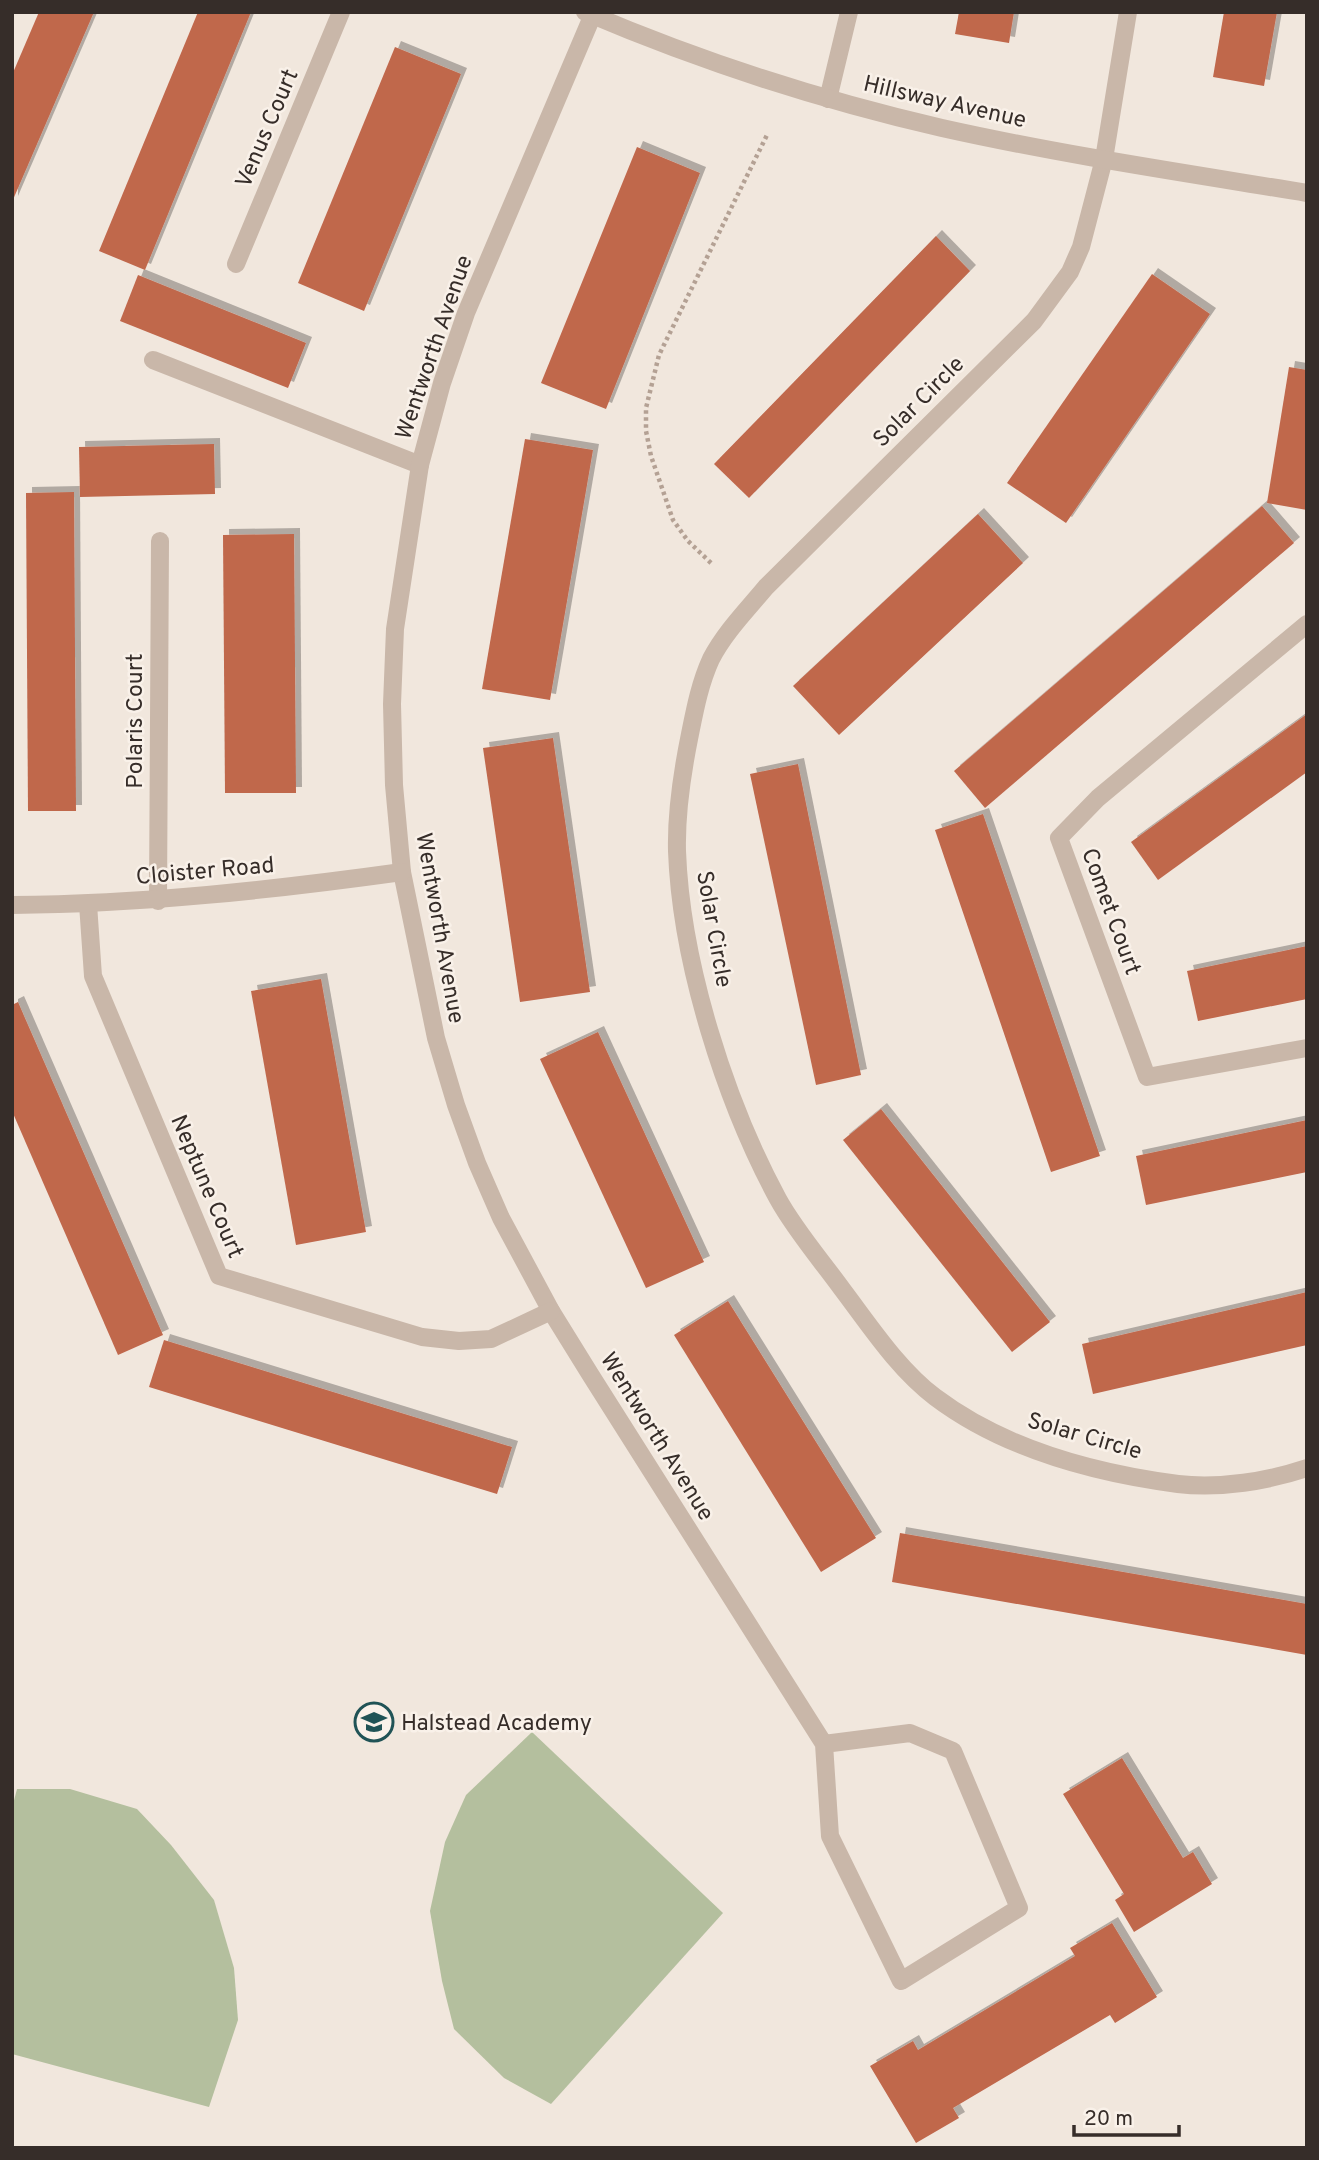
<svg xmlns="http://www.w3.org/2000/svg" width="1319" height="2160" viewBox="0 0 1319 2160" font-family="Overpass,sans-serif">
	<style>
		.green { fill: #b4bf9e }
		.building { fill: #c0674c; filter: url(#shadow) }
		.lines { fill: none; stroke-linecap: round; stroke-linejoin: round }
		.path { stroke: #b4a194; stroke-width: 4.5; stroke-dasharray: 3.5 3.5; stroke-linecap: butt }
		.service { stroke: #c9b7a9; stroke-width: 18 }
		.minor { stroke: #c9b7a9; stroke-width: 18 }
		.tertiary { stroke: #c9b7a9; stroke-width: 18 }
		.labels { text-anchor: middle; stroke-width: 5; stroke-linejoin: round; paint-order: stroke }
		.street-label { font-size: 23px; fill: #362d29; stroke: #f9f1e9 }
		.poi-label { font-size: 23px; fill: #362d29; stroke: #f9f1e9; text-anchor: start }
	</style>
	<defs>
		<filter id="shadow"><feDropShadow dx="6" dy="-6" stdDeviation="0" flood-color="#0004"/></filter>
	</defs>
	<rect width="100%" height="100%" fill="#f1e7dd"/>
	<g class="green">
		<path d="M532 1732 723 1913 551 2104 504 2078 454 2029 442 1981 430 1911 445 1842 466 1795Z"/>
		<path d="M17 1789H70L137 1809 171 1845 214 1900 234 1968 238 2020 209 2107 12 2054V1808Z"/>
	</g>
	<g class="building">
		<path d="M39 12H94L12 202V75Z"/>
		<path d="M198 12H251L145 270 99 251Z"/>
		<path d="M959 12H1014L1009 43 955 34Z"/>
		<path d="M1224 12H1277L1264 86 1213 77Z"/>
		<path d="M395 47 461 74 364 311 298 283Z"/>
		<path d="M637 147 700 173 606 409 541 383Z"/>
		<path d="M936 236 970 271 749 498 714 464Z"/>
		<path d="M1152 274 1210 314 1066 523 1007 483Z"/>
		<path d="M138 275 306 343 288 388 120 321Z"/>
		<path d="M1289 367 1307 370V510L1267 503Z"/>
		<path d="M525 439 593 450 550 700 482 689Z"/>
		<path d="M214 444 215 494 80 497 79 447Z"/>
		<path d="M74 492 76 811H28L26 493Z"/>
		<path d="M1262 506 1294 543 985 808 954 771Z"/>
		<path d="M978 514 1023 563 839 735 793 686Z"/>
		<path d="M294 534 296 793H225L223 535Z"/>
		<path d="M1307 714V772L1158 880 1131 842Z"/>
		<path d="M553 738 590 992 520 1002 483 748Z"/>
		<path d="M798 764 861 1075 816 1085 750 774Z"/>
		<path d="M983 814 1100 1156 1051 1172 935 830Z"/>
		<path d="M1307 946V999L1198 1021 1187 971Z"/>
		<path d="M321 979 366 1232 296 1245 251 991Z"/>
		<path d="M18 1002 163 1335 118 1355 12 1111V1005Z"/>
		<path d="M598 1032 704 1262 646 1288 540 1059Z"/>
		<path d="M881 1109 1050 1322 1012 1352 843 1140Z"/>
		<path d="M1307 1120V1172L1146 1205 1136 1156Z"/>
		<path d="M1307 1292V1345L1093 1394 1082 1344Z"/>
		<path d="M728 1301 876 1538 821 1572 674 1335Z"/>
		<path d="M164 1340 512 1447 497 1494 149 1387Z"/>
		<path d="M900 1533 1307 1604V1655L892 1582Z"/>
		<path d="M1122 1758 1183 1858 1193 1852 1212 1884 1134 1932 1115 1900 1124 1894 1063 1794Z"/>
		<path d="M1112 1923 1157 1997 1115 2023 1110 2015 953 2108 959 2118 916 2143 870 2066 913 2041 918 2050 1075 1956 1070 1948Z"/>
	</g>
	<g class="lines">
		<path class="path" d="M711 563 688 541 673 520 651 456 646 431V408L659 355 768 133"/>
		<g class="service">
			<path d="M828 99 849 12"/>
			<path d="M153 360 420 465"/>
		</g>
		<g class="minor">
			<path d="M594 12 466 313 442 383 420 465 395 629 392 704 394 785 402 872 436 1038 456 1105 477 1163 501 1218 551 1311 590 1374 824 1744 830 1836 901 1981 1019 1908 953 1751 910 1733 824 1744"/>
			<path d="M1128 12 1104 159 1081 247 1070 272 1034 321 766 587C747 610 725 632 711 659 700 683 695 709 690 734 682 773 676 811 677 851 681 962 725 1101 778 1199 795 1230 821 1260 842 1289 870 1326 898 1369 935 1397 1004 1449 1094 1473 1178 1484 1220 1489 1268 1481 1307 1468"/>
			<path d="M236 264 341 12"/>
			<path d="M1307 624 1098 798 1059 838 1147 1077 1307 1048"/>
			<path d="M158 901 160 541"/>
			<path d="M88 904 93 976 219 1276 422 1337 459 1341 491 1339 551 1311"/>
			<path d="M12 905C143 904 272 890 402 872"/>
		</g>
		<path class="tertiary" d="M585 12C700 61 820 100 942 128 1063 155 1185 173 1307 193"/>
	</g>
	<defs>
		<symbol id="school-ring" viewBox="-11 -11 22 22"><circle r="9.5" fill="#f9f1e9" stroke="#205356" stroke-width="1.5"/><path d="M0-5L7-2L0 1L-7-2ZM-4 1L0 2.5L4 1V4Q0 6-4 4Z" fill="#205356"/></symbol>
	</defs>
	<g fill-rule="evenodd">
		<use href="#school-ring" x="352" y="1700" width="44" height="44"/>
	</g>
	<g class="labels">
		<g class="street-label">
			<text transform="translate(945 101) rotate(13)" y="8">Hillsway Avenue</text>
			<text transform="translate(266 128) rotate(-67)" y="8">Venus Court</text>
			<text transform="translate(433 347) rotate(-71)" y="8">Wentworth Avenue</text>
			<text transform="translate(918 401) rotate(-45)" y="8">Solar Circle</text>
			<text transform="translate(134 721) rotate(-90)" y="8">Polaris Court</text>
			<text transform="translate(205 870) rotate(-5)" y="8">Cloister Road</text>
			<text transform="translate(1112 911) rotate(70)" y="8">Comet Court</text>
			<text transform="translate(441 928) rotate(80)" y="8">Wentworth Avenue</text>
			<text transform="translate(715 929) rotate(80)" y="8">Solar Circle</text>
			<text transform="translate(208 1186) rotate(67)" y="8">Neptune Court</text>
			<text transform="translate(1085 1435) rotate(16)" y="8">Solar Circle</text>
			<text transform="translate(658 1436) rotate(58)" y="8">Wentworth Avenue</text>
		</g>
		<g class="poi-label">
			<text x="401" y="1730">Halstead Academy</text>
		</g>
	</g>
	<rect width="1319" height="2160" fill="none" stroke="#362d29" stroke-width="28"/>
	<path d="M1074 2125v10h105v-10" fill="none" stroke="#362d29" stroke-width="3.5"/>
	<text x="1084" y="2125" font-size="21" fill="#362d29" stroke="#f9f1e9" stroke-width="5" paint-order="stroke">20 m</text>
</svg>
